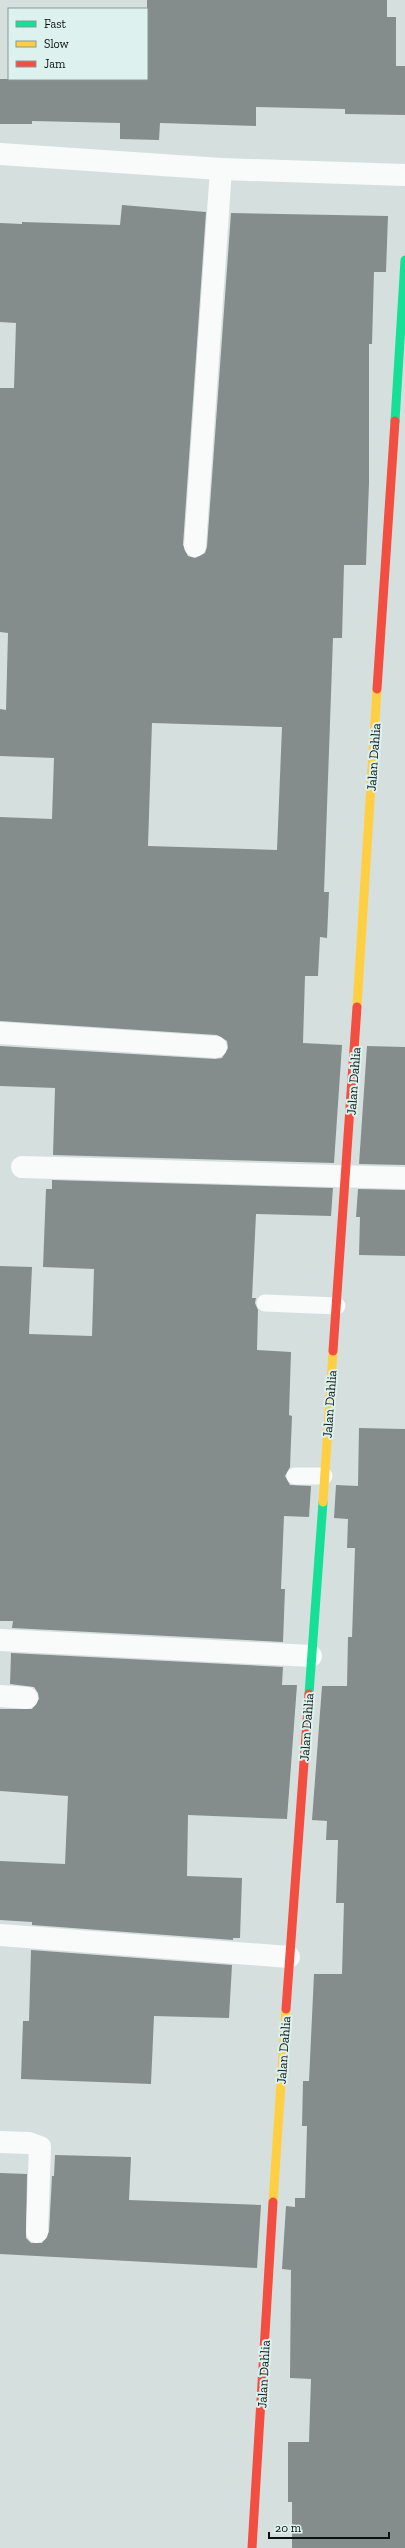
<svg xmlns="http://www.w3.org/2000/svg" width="405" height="2548" viewBox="0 0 405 2548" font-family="'Zilla Slab',serif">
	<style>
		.building { fill: #858d8c; fill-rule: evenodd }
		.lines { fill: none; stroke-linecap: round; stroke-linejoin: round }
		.lane { stroke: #f9fafa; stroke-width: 17 }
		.street { stroke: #f9fafa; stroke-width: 22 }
		.fast { stroke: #16e098; stroke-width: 9 }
		.slow { stroke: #ffcf43; stroke-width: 9 }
		.jam { stroke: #f24e42; stroke-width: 9 }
		.labels { text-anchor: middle; stroke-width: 4; stroke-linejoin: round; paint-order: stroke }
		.street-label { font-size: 13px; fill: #0a110f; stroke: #ddf2ee }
	</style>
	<rect width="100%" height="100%" fill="#d5e0de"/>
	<g class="building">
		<path d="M147 0H387V17H396V66H405V115L345 114V109L256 107V126L160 123 159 140 120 139V123L32 121V124H0V79H147Z"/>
		<path d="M122 205 206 212 183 545 188 556 195 558 205 553 207 547 231 213 388 216 386 272H374L372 344H369V483L366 565H344L342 638H333L324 892H329L327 938 320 937 318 976H305L303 1043 342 1045 334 1163 53 1155 55 1088 0 1086V1046L215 1059 222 1058 228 1048 227 1041 217 1035 0 1021V817L52 819 54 758 0 756V709L6 710 8 633 0 632V388H14L16 323 0 322V223L22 224V222L120 225ZM152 723 282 727 277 850 148 846Z"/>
		<path d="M367 1046 405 1047V1165L359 1164Z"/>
		<path d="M52 1180 333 1188 331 1216 256 1214 252 1298H256L255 1303 258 1310 257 1350 291 1352 289 1415 292 1416 290 1467 285 1476 290 1485 311 1486 309 1517 284 1516 281 1589H285L283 1642 12 1628 13 1621H0V1266L32 1267 29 1334 92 1336 94 1269 43 1267 46 1189H52Z"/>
		<path d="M358 1189 405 1190V1256L359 1255 360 1217H356Z"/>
		<path d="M359 1428 405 1429V2548H292V2502H288V2442H309L311 2379 290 2378 291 2270 282 2269 286 2206 295 2207V2198H305L307 2126H302L303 2081H309L314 1974H342L344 1903H336L338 1840H326L327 1821 312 1820 322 1686H347L348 1637H352L355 1548H347L348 1519 334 1518 336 1485 358 1486Z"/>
		<path d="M11 1653 283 1667 282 1685H297L287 1819 188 1815 187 1876 242 1878 240 1938H233V1940L32 1925V1922L0 1920V1861L65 1864 68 1796 0 1791V1709H32L39 1699 38 1693 34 1687 10 1684Z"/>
		<path d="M31 1950 232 1965 229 2018 154 2016 151 2084 21 2079 23 2021H29Z"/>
		<path d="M55 2155 131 2157 129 2200 261 2205 257 2268 0 2254V2173L27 2174 26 2238 31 2243H42L49 2232 52 2176H54Z"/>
	</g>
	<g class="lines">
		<g class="lane">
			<path d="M265 1303 337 1306"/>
			<path d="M295 1476H324"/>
		</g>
		<g class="street">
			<path d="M0 154 221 169 405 175"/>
			<path d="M195 546 221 169"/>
			<path d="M0 1033 216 1047"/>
			<path d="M22 1167 405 1178"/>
			<path d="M0 1640 311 1656"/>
			<path d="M0 1696 27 1698"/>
			<path d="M0 1935 289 1957"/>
			<path d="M0 2142 29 2143 40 2147 37 2232"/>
		</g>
		<g class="fast">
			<path d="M395 421 405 260"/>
			<path d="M309 1694 323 1502"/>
		</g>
		<g class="slow">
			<path d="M357 1007 377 689"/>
			<path d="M323 1502 333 1351"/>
			<path d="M273 2202 286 2009"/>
		</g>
		<g class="jam">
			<path d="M377 689 395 421"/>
			<path d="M333 1351 357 1007"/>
			<path d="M286 2009 309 1694"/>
			<path d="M252 2548 273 2202"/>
		</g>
	</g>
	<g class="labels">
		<g class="street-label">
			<text transform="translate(373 757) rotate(-86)" y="5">Jalan Dahlia</text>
			<text transform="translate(353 1081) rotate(-86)" y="5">Jalan Dahlia</text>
			<text transform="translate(329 1404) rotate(-86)" y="5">Jalan Dahlia</text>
			<text transform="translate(306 1727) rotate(-86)" y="5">Jalan Dahlia</text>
			<text transform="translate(283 2050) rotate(-86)" y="5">Jalan Dahlia</text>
			<text transform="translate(263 2374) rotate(-87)" y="5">Jalan Dahlia</text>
		</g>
	</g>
	<rect x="8" y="8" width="140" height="72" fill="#ddf2ee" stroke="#899895"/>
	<rect x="16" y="21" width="20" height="6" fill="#16e098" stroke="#899895"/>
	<text x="44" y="28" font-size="12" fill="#0a110f">Fast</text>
	<rect x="16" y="41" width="20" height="6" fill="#ffcf43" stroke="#899895"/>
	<text x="44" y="48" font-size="12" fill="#0a110f">Slow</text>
	<rect x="16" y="61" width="20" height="6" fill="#f24e42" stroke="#899895"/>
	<text x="44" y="68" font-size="12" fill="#0a110f">Jam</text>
	<path d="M269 2532v6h120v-6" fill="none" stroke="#0a110f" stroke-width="2"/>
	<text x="275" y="2532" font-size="12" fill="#0a110f" stroke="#ddf2ee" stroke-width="3" paint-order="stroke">20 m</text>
</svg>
